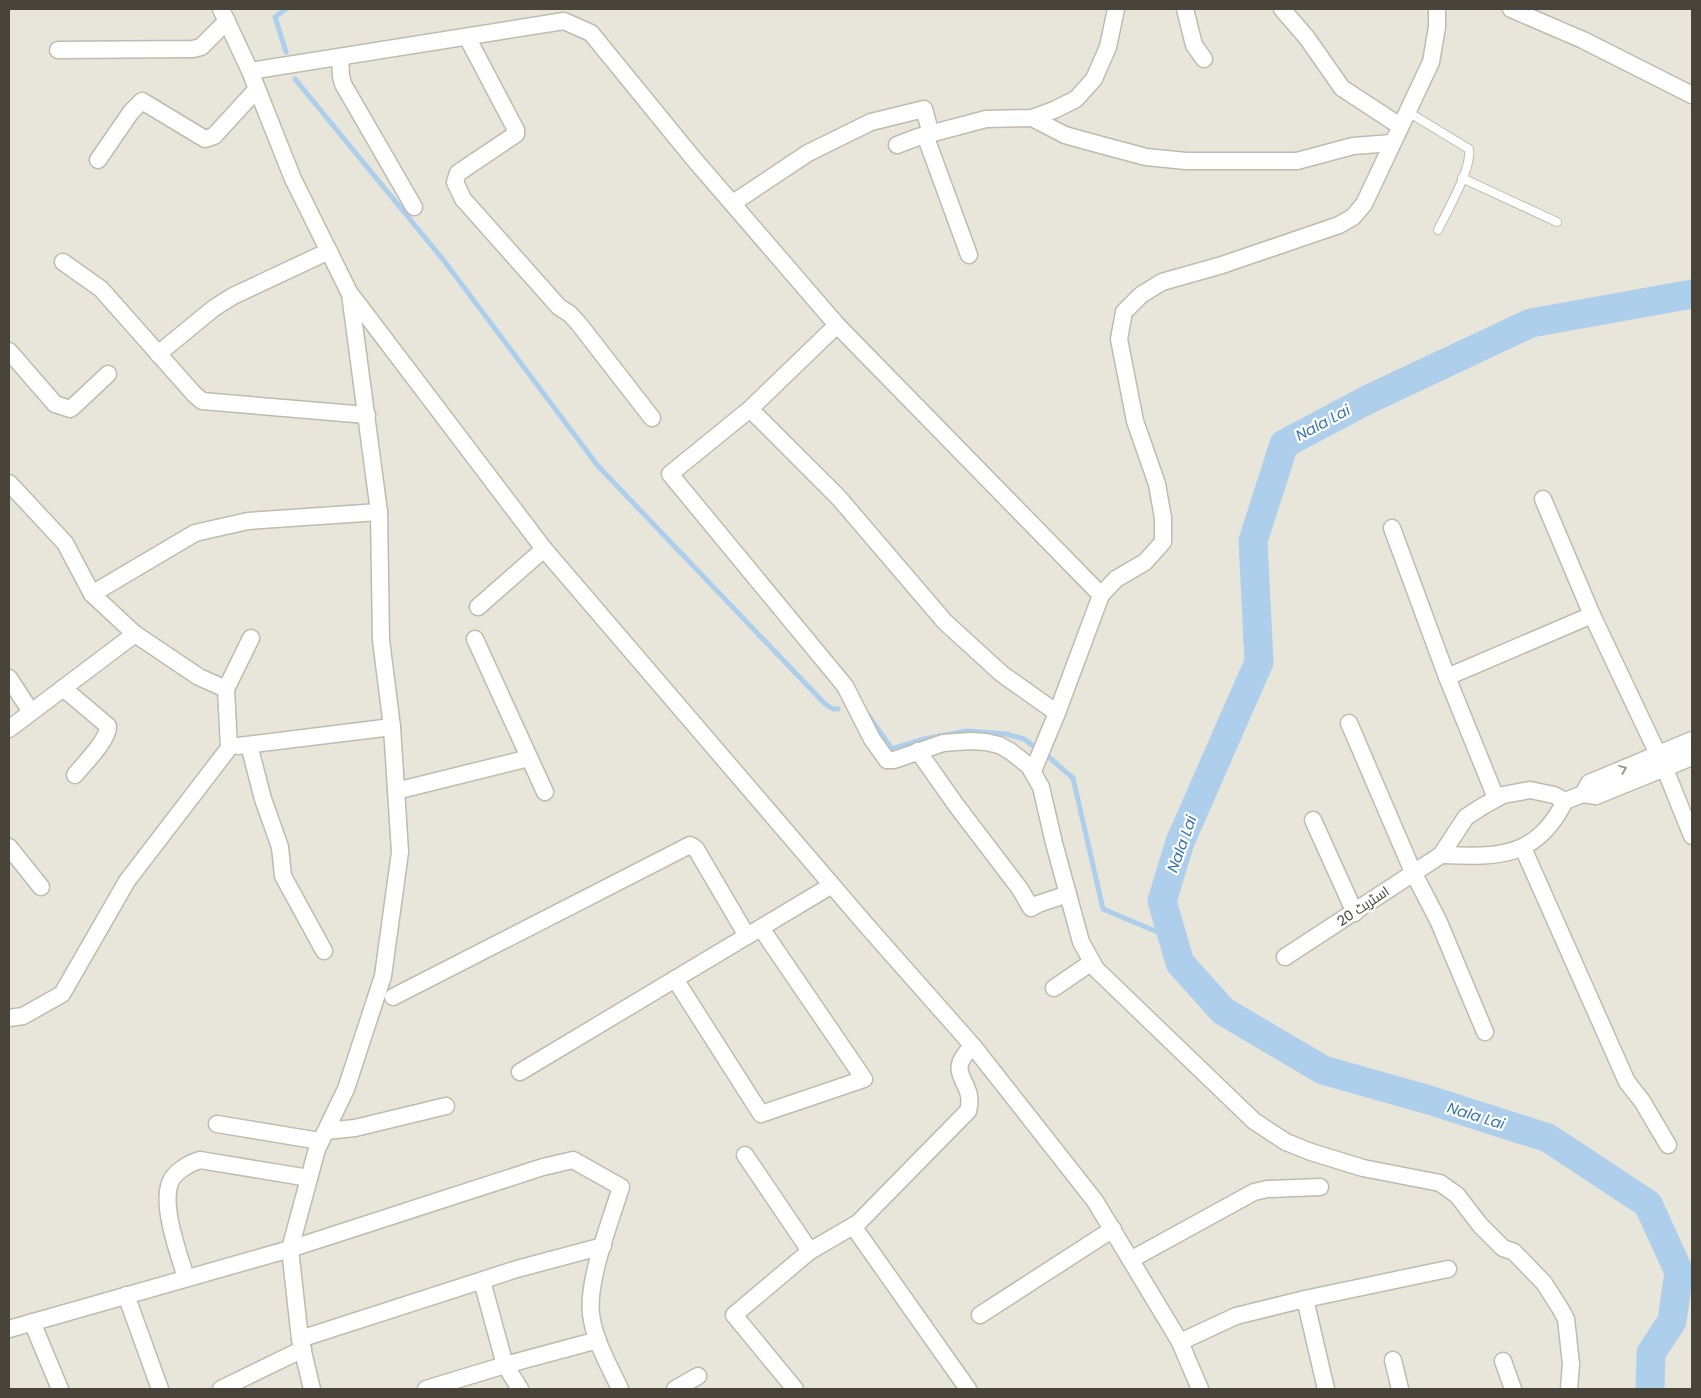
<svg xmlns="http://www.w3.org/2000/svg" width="1701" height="1398" viewBox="0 0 1701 1398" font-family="Poppins,Cairo,sans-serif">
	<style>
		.residential { fill: #e8e5da }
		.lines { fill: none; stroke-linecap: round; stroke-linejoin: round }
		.stream { stroke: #adcfec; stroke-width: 5 }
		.river { stroke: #adcfec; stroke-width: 29 }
		.lane-casing { stroke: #c0bbae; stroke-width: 10 }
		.street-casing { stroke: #c0bbae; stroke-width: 19 }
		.lane { stroke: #fff; stroke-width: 8 }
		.street { stroke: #fff; stroke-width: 16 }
		.oneway { stroke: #9b9893 }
		.labels { text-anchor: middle; stroke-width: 4.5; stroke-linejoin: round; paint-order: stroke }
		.street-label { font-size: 14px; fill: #49443a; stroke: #fff }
		.water-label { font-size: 15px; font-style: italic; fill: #3977af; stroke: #fff }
	</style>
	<rect width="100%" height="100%" fill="#f5f2ec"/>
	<rect class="residential" x="9" y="9" width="1683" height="1380"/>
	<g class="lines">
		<g class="stream">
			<path d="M286 9 275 17 286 52"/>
			<path d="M295 79 445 262 598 466 825 704 833 709H838"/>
			<path d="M868 715 892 749 924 739 967 731 1006 734 1024 739 1051 759 1073 778 1103 909 1174 939"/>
		</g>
		<path class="river" d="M1650 1389 1651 1353 1672 1321 1679 1272 1648 1204 1548 1138 1429 1100 1323 1070 1223 1011 1180 963 1162 901 1180 842 1259 662 1253 541 1284 444 1367 400 1531 323 1692 294"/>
		<defs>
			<g id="lane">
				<path d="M1408 112 1469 149C1472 169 1447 211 1438 230"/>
				<path d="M1462 178 1557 222"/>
			</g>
			<g id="street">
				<path d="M221 9 250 71 293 179 350 294 379 512 381 640 392 727 400 852 383 976 346 1089 317 1149 290 1249 300 1339 312 1389"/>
				<path d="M1185 9 1194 45 1204 59"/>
				<path d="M1282 9 1307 38 1342 88 1400 126"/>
				<path d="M1511 9 1583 40 1692 95"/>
				<path d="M467 37 516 130V134L458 173 455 182 463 199 559 307 570 314 579 324 652 418"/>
				<path d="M58 50 193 49 201 47 227 21"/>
				<path d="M340 57 341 76 343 84 414 207"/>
				<path d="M250 71 564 21 591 33 693 158 837 325 1101 595"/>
				<path d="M1032 118 1065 135 1090 142 1146 157 1186 161H1297L1353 146 1392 143"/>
				<path d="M925 135 969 255"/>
				<path d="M897 145 918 137 986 119 1032 118 1054 110 1076 99 1094 79 1108 47 1116 9"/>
				<path d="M98 160 131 112 142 101 205 139 214 136 257 89"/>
				<path d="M733 203 808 153 871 122 924 109 931 134"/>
				<path d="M63 262 101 289 194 394 202 401 367 415"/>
				<path d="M352 296 544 549 867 926 973 1046 1095 1201 1180 1342 1200 1389"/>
				<path d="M837 325 750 409 670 474 845 686 872 739 887 760H894L943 743 970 741 986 742 999 745 1010 751 1029 766 1041 787 1054 843 1081 942 1096 969 1254 1121 1286 1142 1311 1152 1363 1168 1440 1183 1457 1195 1480 1225 1503 1248 1514 1252 1544 1283 1560 1308 1566 1319 1571 1364 1569 1389"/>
				<path d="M9 351 55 404 70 409 75 405 108 374"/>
				<path d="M158 354 214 308 233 296 329 251"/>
				<path d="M750 409 839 498 945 622 1002 674 1057 713"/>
				<path d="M9 483 65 543 92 594 135 634 199 677 226 689 229 748 127 881 62 994 23 1016 9 1018"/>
				<path d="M1543 499 1592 615 1665 769 1692 836"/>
				<path d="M1392 528 1447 677 1496 798"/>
				<path d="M92 594 195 533 248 521 379 512"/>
				<path d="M478 607 544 549"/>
				<path d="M475 639 545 792"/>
				<path d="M1447 677 1592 615"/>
				<path d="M9 678 31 712"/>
				<path d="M63 688 108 726C109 739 84 764 75 775"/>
				<path d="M226 689 251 638"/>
				<path d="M1349 723 1413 872 1438 920 1485 1032"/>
				<path d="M9 729 135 634"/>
				<path d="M249 745 263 799 280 847 283 876 324 951"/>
				<path d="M238 746 392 727"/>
				<path d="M918 751 956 805 1020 889 1031 908 1038 904 1068 894"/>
				<path d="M1033 771 1057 713 1101 595 1116 579 1145 562 1163 542V518L1157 484 1135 421 1119 339 1124 312 1141 295 1162 282 1222 265 1339 225 1353 217 1364 204 1431 62 1437 27V9"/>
				<path d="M396 791 529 758"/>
				<path d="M1583 794 1589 783 1692 740"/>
				<path d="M1313 820 1355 913"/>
				<path d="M9 847 41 887"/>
				<path d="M1523 848 1627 1082 1642 1101 1668 1145"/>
				<path d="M1441 855C1498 857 1536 859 1565 801L1583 794 1596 796 1692 757"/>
				<path d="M1285 957 1441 855 1466 817 1483 806 1503 795 1530 790 1554 795 1565 801"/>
				<path d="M675 979 761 1114 864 1079 761 928"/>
				<path d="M1054 988 1092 962"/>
				<path d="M393 997 690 845 696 849 747 936"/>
				<path d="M520 1072 832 885"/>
				<path d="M217 1124 320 1141"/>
				<path d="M326 1131 355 1128 446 1106"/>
				<path d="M745 1155 810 1251"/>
				<path d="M853 1226 968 1389"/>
				<path d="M1132 1259 1254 1192 1267 1189 1320 1187"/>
				<path d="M186 1278C179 1254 161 1207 170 1183 173 1173 189 1163 200 1160L309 1178"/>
				<path d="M482 1281 505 1365 520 1389"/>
				<path d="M126 1295 160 1389"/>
				<path d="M1305 1299 1326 1389"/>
				<path d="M980 1315 1113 1229"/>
				<path d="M32 1322 60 1389"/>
				<path d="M9 1329 290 1249 543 1167 573 1160 621 1187C611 1220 587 1280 591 1314 594 1340 609 1365 620 1389"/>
				<path d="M300 1339 517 1269 603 1246"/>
				<path d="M1180 1342 1236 1316 1305 1299 1448 1269"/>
				<path d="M1393 1360 1400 1389"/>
				<path d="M1503 1361 1513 1389"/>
				<path d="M221 1389 303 1349"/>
				<path d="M426 1389 505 1365 598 1340"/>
				<path d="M675 1389 698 1376"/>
				<path d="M795 1389 734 1315 810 1251 858 1223 968 1111C977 1080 941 1075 973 1046"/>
			</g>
		</defs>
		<use href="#lane" class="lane-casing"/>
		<use href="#street" class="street-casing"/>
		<use href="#lane" class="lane"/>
		<use href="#street" class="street"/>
	</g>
	<defs><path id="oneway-chevron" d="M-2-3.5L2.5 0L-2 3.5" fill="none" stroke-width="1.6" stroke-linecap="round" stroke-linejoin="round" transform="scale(1.25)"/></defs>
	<use class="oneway" href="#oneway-chevron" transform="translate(1623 769) rotate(-22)"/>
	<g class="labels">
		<g class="street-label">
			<text transform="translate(1363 906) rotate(-34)" y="5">اسٹریٹ 20</text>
		</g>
		<g class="water-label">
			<text transform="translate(1323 423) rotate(-28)" y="5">Nala Lai</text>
			<text transform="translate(1182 844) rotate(-70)" y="5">Nala Lai</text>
			<text transform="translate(1476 1116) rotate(17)" y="5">Nala Lai</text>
		</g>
	</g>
	<rect width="1701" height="1398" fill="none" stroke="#49443a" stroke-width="20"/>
</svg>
